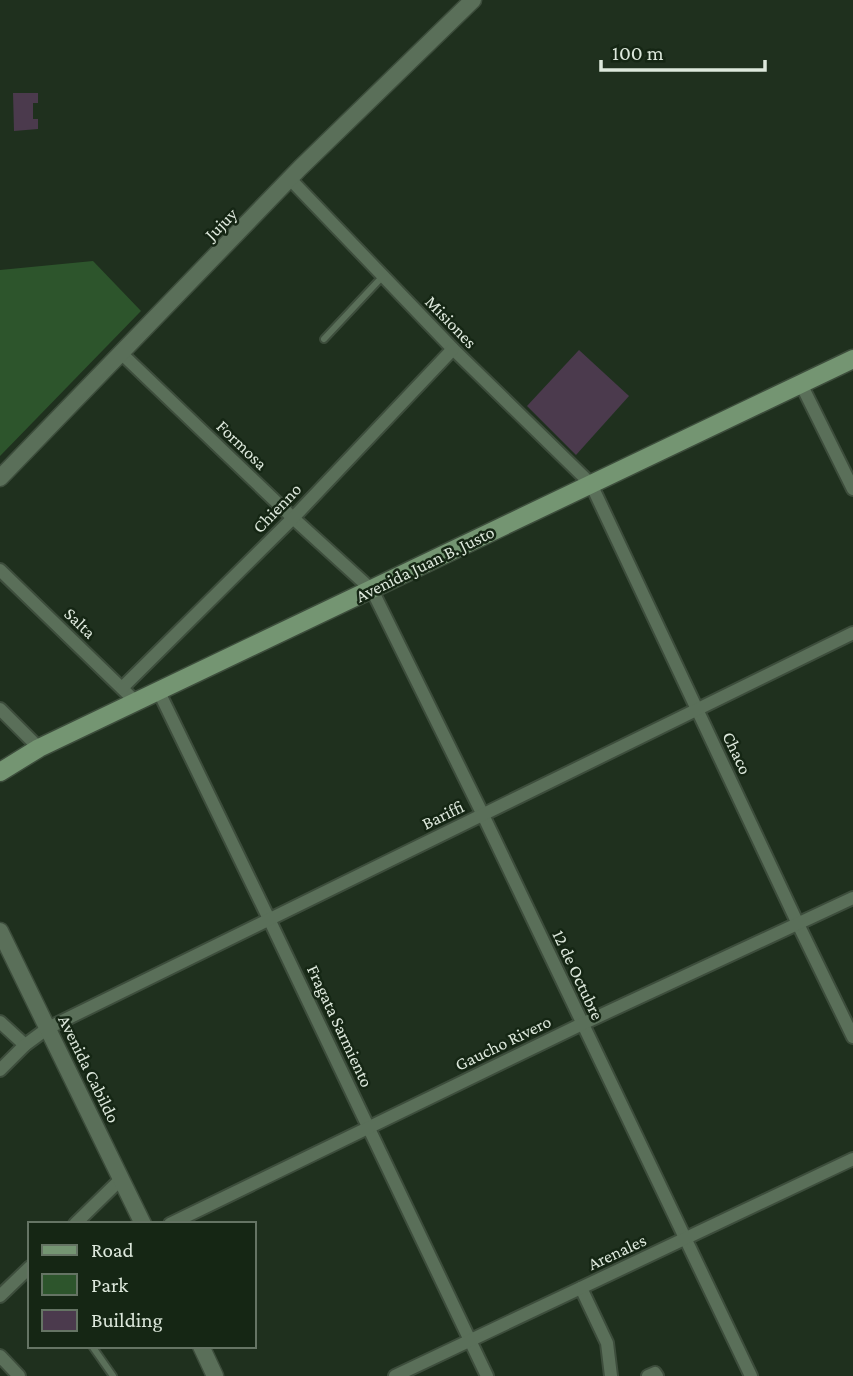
<svg xmlns="http://www.w3.org/2000/svg" width="853" height="1376" viewBox="0 0 853 1376" font-family="'Crimson Pro',serif">
	<style>
		.green { fill: #2d552c }
		.building { fill: #4b3a4d }
		.lines { fill: none; stroke-linecap: round; stroke-linejoin: round }
		.service-casing { stroke: #3d4d3c; stroke-width: 10 }
		.minor-casing { stroke: #3d4d3c; stroke-width: 16 }
		.tertiary-casing { stroke: #3d4d3c; stroke-width: 19 }
		.secondary-casing { stroke: #3d4d3c; stroke-width: 21 }
		.service { stroke: #5a6f59; stroke-width: 6 }
		.minor { stroke: #5a6f59; stroke-width: 12 }
		.tertiary { stroke: #5a6f59; stroke-width: 16 }
		.secondary { stroke: #749572; stroke-width: 18 }
		.labels { text-anchor: middle; stroke-width: 5; stroke-linejoin: round; paint-order: stroke }
		.street-label { font-size: 18px; fill: #dde8dc; stroke: #152614 }
	</style>
	<rect width="100%" height="100%" fill="#1f301e"/>
	<path class="green" d="M93 261 141 311 0 456V270Z"/>
	<g class="building">
		<path d="M13 93H38V103H33V119H38V129L14 131Z"/>
		<path d="M579 350 629 396 576 455 527 406Z"/>
	</g>
	<g class="lines">
		<defs>
			<g id="service">
				<path d="M324 339 383 276"/>
				<path d="M92 1346 113 1376"/>
			</g>
			<g id="minor">
				<path d="M291 180 453 349 591 484 798 924 853 1037"/>
				<path d="M121 353 293 518 372 590 483 815 751 1376"/>
				<path d="M801 384 853 489"/>
				<path d="M0 570 136 702"/>
				<path d="M122 688 293 518 453 349"/>
				<path d="M159 692 269 919 487 1376"/>
				<path d="M0 709 39 748"/>
				<path d="M0 1022 25 1045"/>
				<path d="M0 1070 25 1045 48 1028 853 633"/>
				<path d="M75 1224 121 1179"/>
				<path d="M170 1224 582 1024 853 898"/>
				<path d="M581 1288 607 1343 611 1376"/>
				<path d="M0 1296 30 1267"/>
				<path d="M0 1356 19 1376"/>
				<path d="M395 1376 853 1159"/>
				<path d="M648 1376 655 1373 657 1376"/>
			</g>
			<g id="tertiary">
				<path d="M0 478 300 168 473 0"/>
				<path d="M0 931 143 1224"/>
				<path d="M201 1346 215 1376"/>
			</g>
			<path id="secondary" d="M0 772 39 748 853 359"/>
		</defs>
		<use href="#service" class="service-casing"/>
		<use href="#minor" class="minor-casing"/>
		<use href="#tertiary" class="tertiary-casing"/>
		<use href="#secondary" class="secondary-casing"/>
		<use href="#service" class="service"/>
		<use href="#minor" class="minor"/>
		<use href="#tertiary" class="tertiary"/>
		<use href="#secondary" class="secondary"/>
	</g>
	<g class="labels">
		<g class="street-label">
			<text transform="translate(221 224) rotate(-45)" y="6">Jujuy</text>
			<text transform="translate(451 322) rotate(46)" y="6">Misiones</text>
			<text transform="translate(242 445) rotate(44)" y="6">Formosa</text>
			<text transform="translate(277 508) rotate(-46)" y="6">Chienno</text>
			<text transform="translate(425 564) rotate(-26)" y="6">Avenida Juan B. Justo</text>
			<text transform="translate(80 623) rotate(44)" y="6">Salta</text>
			<text transform="translate(737 753) rotate(65)" y="6">Chaco</text>
			<text transform="translate(443 815) rotate(-26)" y="6">Bariffi</text>
			<text transform="translate(578 975) rotate(65)" y="6">12 de Octubre</text>
			<text transform="translate(340 1026) rotate(65)" y="6">Fragata Sarmiento</text>
			<text transform="translate(503 1043) rotate(-26)" y="6">Gaucho Rivero</text>
			<text transform="translate(89 1069) rotate(64)" y="6">Avenida Cabildo</text>
			<text transform="translate(617 1252) rotate(-25)" y="6">Arenales</text>
		</g>
	</g>
	<rect x="28" y="1222" width="228" height="126" fill="#152614" stroke="#657464" stroke-width="2"/>
	<rect x="42" y="1245" width="35" height="10" fill="#749572" stroke="#657464" stroke-width="2"/>
	<text x="91" y="1257" font-size="21" fill="#dde8dc">Road</text>
	<rect x="42" y="1274" width="35" height="21" fill="#2d552c" stroke="#657464" stroke-width="2"/>
	<text x="91" y="1292" font-size="21" fill="#dde8dc">Park</text>
	<rect x="42" y="1310" width="35" height="21" fill="#4b3a4d" stroke="#657464" stroke-width="2"/>
	<text x="91" y="1327" font-size="21" fill="#dde8dc">Building</text>
	<path d="M601 60v10h164v-10" fill="none" stroke="#dde8dc" stroke-width="3.5"/>
	<text x="612" y="60" font-size="21" fill="#dde8dc" stroke="#152614" stroke-width="5" paint-order="stroke">100 m</text>
</svg>
